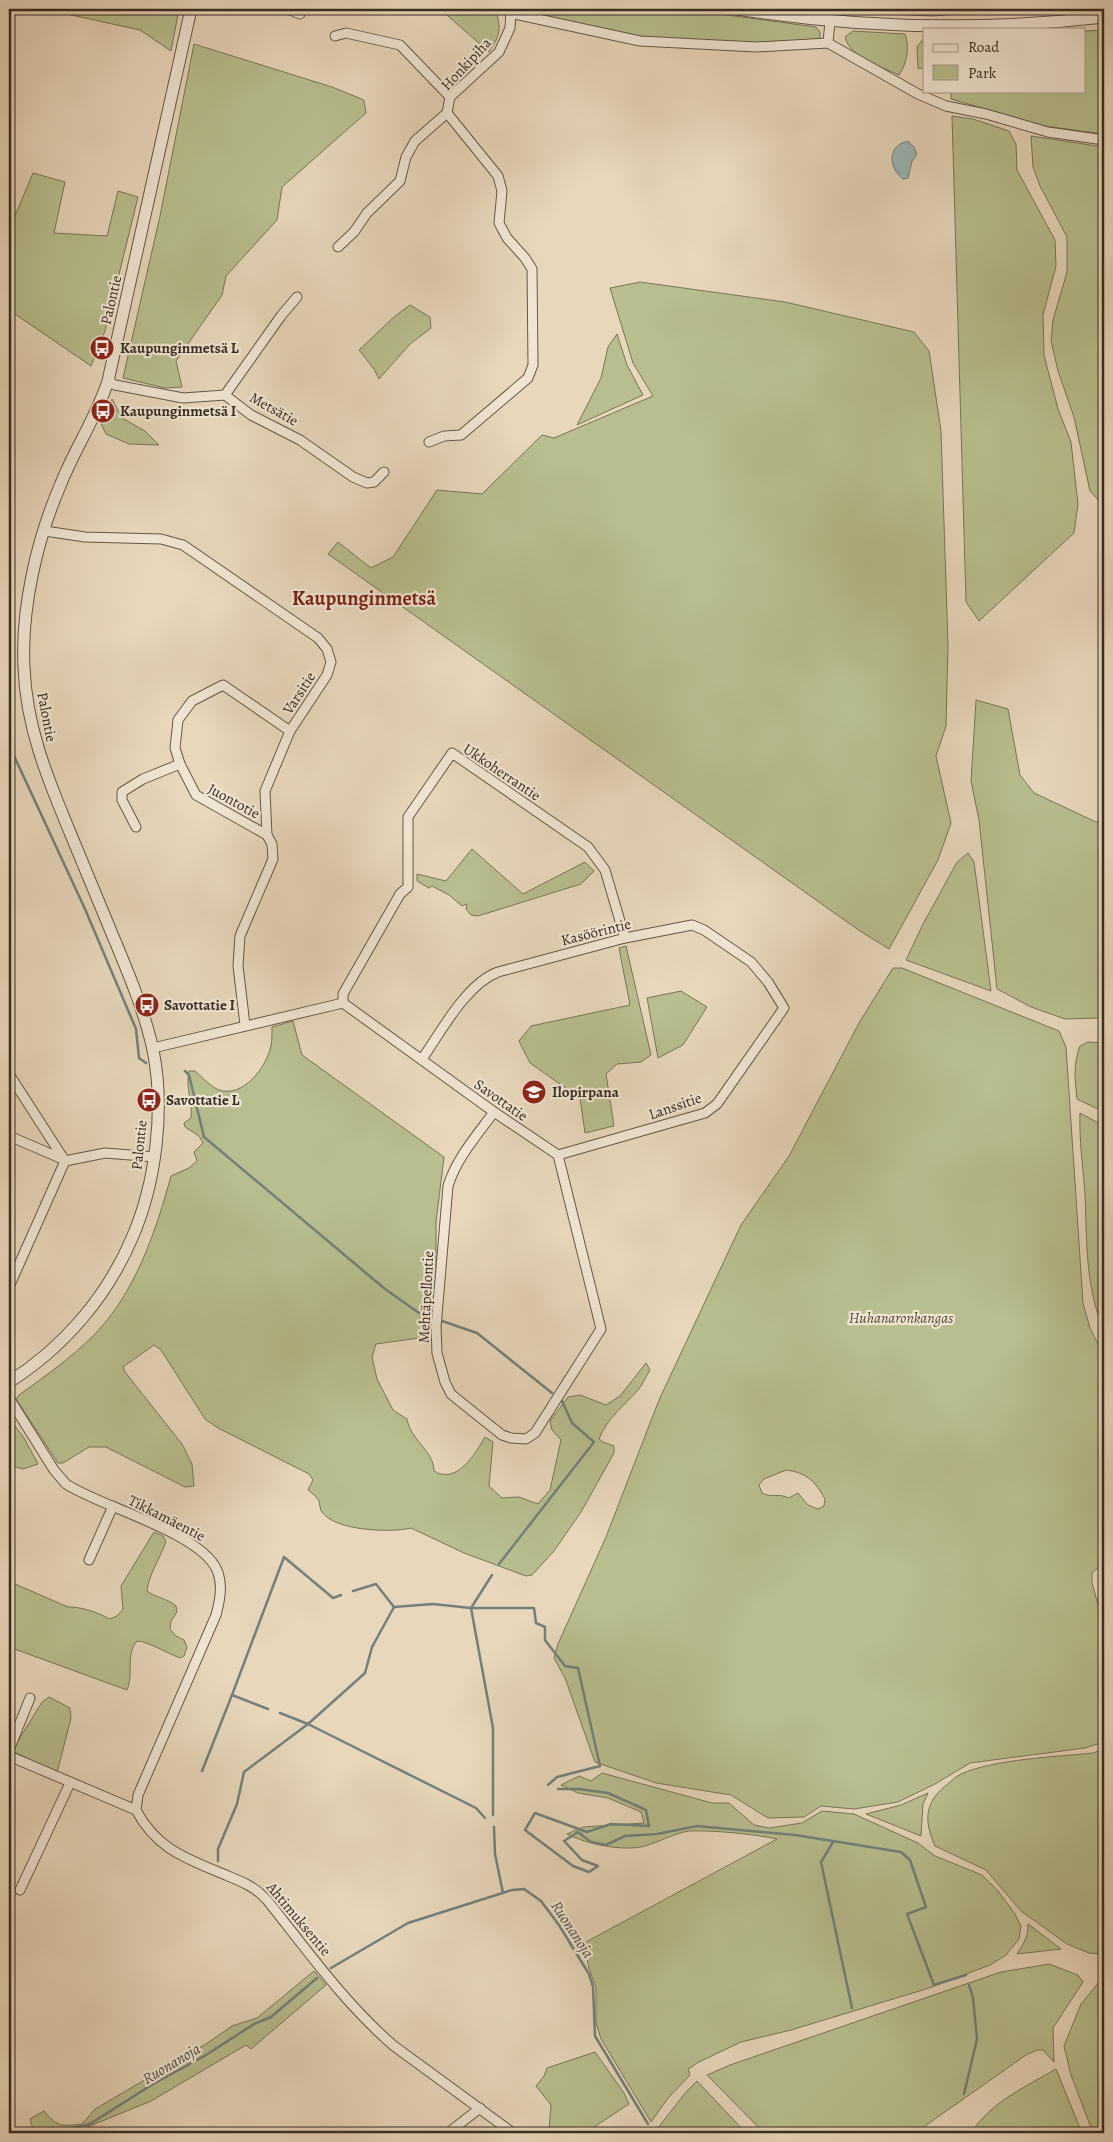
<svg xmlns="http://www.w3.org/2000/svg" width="1113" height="2142" viewBox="0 0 1113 2142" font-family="Alegreya,serif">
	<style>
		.green { fill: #b8be8e; stroke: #787658; fill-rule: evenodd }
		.water { fill: #9bb7ba; stroke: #73807e }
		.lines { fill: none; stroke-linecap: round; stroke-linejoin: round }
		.stream { stroke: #73807e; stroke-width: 2.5 }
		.minor-casing { stroke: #635849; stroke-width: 11 }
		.tertiary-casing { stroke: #635849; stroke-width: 13 }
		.minor { stroke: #f0e5d3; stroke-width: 9 }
		.tertiary { stroke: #f0e5d3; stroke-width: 11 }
		.labels { text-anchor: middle; stroke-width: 4.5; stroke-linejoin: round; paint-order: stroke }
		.street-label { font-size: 15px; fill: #372d23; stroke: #f0e5d3 }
		.poi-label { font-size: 15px; font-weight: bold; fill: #372d23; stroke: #f0e5d3; text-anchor: start }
		.park-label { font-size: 15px; font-style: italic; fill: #514a38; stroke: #f0e5d3 }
		.water-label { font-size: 16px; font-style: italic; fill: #505049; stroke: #f0e5d3 }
		.district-label { font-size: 20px; font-weight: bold; fill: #7a1f14; stroke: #f0e5d3 }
	</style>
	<rect width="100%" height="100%" fill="#e8d7bb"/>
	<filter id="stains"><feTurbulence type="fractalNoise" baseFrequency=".004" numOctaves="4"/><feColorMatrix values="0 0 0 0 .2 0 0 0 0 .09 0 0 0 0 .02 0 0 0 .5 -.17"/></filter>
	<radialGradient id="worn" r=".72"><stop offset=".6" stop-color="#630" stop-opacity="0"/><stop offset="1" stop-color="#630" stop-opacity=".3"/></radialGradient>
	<g class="green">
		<path d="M59 9H179L171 51 140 30 62 13Z"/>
		<path d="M440 9H495C502 28 500 36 489 52Z"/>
		<path d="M520 9 690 10 816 27 820 32V38L814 41C764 44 715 44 666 39 618 35 571 23 524 13Z"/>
		<path d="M839 9H1020L933 16 840 12Z"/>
		<path d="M1104 30V134L1044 126 951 99V91H1084V31Z"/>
		<path d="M853 31 905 34C910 46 907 64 899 75 881 66 851 59 845 37Z"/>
		<path d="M924 38V69L918 68 917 47Z"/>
		<path d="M194 44 332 87 364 100 366 113 282 187 277 220 226 276 222 295 176 361 182 387 165 388 123 378 160 216Z"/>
		<path d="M952 116 973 119 1009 131 1016 144 1017 170 1055 240 1056 266 1043 315 1044 355 1058 409 1071 442 1078 504 1074 533 979 621 966 602Z"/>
		<path d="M1031 136 1104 147V506L1090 491 1074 417 1058 371 1051 341 1053 320 1067 272V237L1040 186 1033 167Z"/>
		<path d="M33 173 65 182 54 233 107 236 118 191 138 197 105 331 91 366 9 310V217L14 218Z"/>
		<path d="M640 282 785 302 914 332 929 351 941 431 948 645 946 726 936 756 951 823 938 860 889 949 857 929 328 554 338 542 371 568 393 557 437 490 482 494 542 435 554 438 653 396 633 363 610 288Z"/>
		<path d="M410 305 430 317 431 328 410 344 379 379 374 369 359 350 394 317Z"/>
		<path d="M617 334 627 365 643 395 577 425 601 378 608 347Z"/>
		<path d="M112 399 122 418 145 431 159 445 129 444 106 434 101 424Z"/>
		<path d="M976 700 1008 709 1020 775 1034 793 1096 822 1104 821V1020L1099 1018 1065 1019 1031 1007 997 989 979 820 971 781Z"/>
		<path d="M472 849 523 894 585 862 594 871 581 884 478 916 471 915 466 909 467 904 462 906 449 895 432 886 429 888 417 881V874L446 881Z"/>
		<path d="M968 853 974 862 991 991 906 960 922 926 957 862Z"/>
		<path d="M626 946 651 1055 641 1062 617 1064 606 1074 614 1126 585 1133 580 1098 530 1063 519 1041 531 1026 630 1005 619 948Z"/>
		<path d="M893 968H902L1059 1031 1066 1047 1083 1303 1090 1328 1104 1356V1563L1092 1573V1583L1104 1626V1742L1085 1748 970 1763 935 1784 898 1802 854 1809 821 1806 804 1817 768 1818 731 1795 656 1783 595 1762 565 1678 554 1658 558 1644 606 1537 659 1400 741 1225 789 1156 859 1023ZM786 1470C806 1472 816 1482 825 1499L824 1506 818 1509 808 1505 798 1493 789 1498C780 1493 770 1498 762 1493L759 1485 764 1479Z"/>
		<path d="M681 991 707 1007 683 1045 658 1058 647 998Z"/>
		<path d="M293 1021 302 1055 444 1157 436 1222V1284L434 1307 429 1311 428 1328 419 1338 376 1344 372 1357 377 1379 393 1410 407 1419C411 1441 434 1451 434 1471 457 1485 475 1454 485 1437L493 1442 489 1486 502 1498 519 1497 538 1504 550 1490 561 1440 552 1430 550 1421 568 1397 580 1395 606 1405 620 1396 646 1363 650 1370C646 1376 643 1384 638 1390 624 1406 607 1418 599 1439L603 1442 614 1446V1453L581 1512 554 1551 532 1575 526 1576 464 1553 411 1528C391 1533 335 1531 322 1512 320 1510 320 1505 319 1501 317 1497 312 1493 308 1490L313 1480 309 1474 218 1428 205 1419 161 1350 154 1345 123 1367 125 1372 182 1444 192 1464 194 1486 185 1487 106 1447H89L63 1463H58L16 1399 19 1395C44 1377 71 1358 93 1336 135 1294 156 1231 171 1176L189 1168 197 1161 194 1152 203 1143 199 1136 185 1127 184 1123 191 1118C193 1102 185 1087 189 1071H195C202 1077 211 1087 219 1090 243 1098 266 1068 271 1046 272 1040 272 1033 272 1027Z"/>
		<path d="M1088 1042 1104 1043V1112L1077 1099C1075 1080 1073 1064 1080 1046Z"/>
		<path d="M1080 1113 1104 1126V1331C1085 1286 1087 1241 1085 1194 1083 1167 1079 1140 1080 1113Z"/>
		<path d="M9 1418 24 1438 38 1464 23 1469 9 1465Z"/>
		<path d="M154 1532 163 1536 166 1541C161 1557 148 1576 147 1591 156 1598 167 1598 176 1606L177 1612 171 1621 170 1629 176 1636 184 1640 187 1647 184 1656 180 1658C169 1654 147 1641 137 1641 125 1655 134 1674 127 1690L9 1647V1580L11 1586 15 1584 68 1607C83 1607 96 1612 110 1619L117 1616 123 1609 121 1586Z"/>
		<path d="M49 1697 70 1708 71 1718 57 1773 12 1751 42 1702Z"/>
		<path d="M1104 1749V1954L1089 1953 1067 1944 1021 1911 986 1870 935 1846C923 1819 925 1801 949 1783 952 1780 957 1776 961 1774 994 1759 1056 1757 1093 1753Z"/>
		<path d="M602 1773 712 1803H729L754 1825 769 1828 802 1823 822 1811 854 1814 918 1843 935 1856 982 1875 998 1891 1015 1914 1021 1926 1019 1939 1006 1955 990 1965 926 1989 791 2030 741 2042 699 2062 688 2069 690 2075 668 2098 651 2122 601 2039 596 2023V1988L589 1968 584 1943 777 1839C754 1834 712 1830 689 1831 675 1833 659 1842 645 1846 624 1852 586 1844 567 1834L583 1827 644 1823 641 1812 608 1798 578 1793 561 1785 579 1776 591 1781Z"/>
		<path d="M928 1793 923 1804 921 1836 866 1814 901 1805Z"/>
		<path d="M1028 1924 1061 1949 1017 1954C1023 1944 1029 1936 1028 1924Z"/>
		<path d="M1049 1964 1078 1975 1083 1982 1053 2028 1054 2062 1043 2050H1037L1026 2055 915 2133H764L707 2075 730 2065 1001 1972Z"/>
		<path d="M314 1971 326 1985 251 2049 246 2045 151 2101 85 2128 78 2133H34L30 2119 44 2111C58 2128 62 2126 82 2124L95 2109 206 2044 232 2026 257 2018Z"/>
		<path d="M1104 1976V2133H1093L1071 2075 1064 2046 1081 2004Z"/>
		<path d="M595 2052 624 2093 629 2104 585 2133H543L549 2130 551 2105 536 2086 544 2076 547 2068Z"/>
		<path d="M1056 2069 1082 2133H971C991 2102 1025 2087 1056 2069Z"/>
		<path d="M697 2081 746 2133H654L686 2092Z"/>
	</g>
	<path class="water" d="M908 141 914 147 917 154 912 161 908 178 903 179C888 167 887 146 908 141Z"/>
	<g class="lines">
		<g class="stream">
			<path d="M9 745 85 909 136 1029 139 1058 146 1063"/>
			<path d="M185 1071 189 1075 204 1137 385 1289 419 1313 429 1317"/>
			<path d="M442 1321 477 1333 552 1393"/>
			<path d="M499 1564 594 1442 572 1423 562 1401"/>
			<path d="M492 1575 471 1608 493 1728V1815"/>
			<path d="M353 1591 376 1584 394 1607 433 1604 471 1608H534L536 1623 545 1627V1640L565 1666 578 1668 600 1766 557 1777 548 1785"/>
			<path d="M232 1695 268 1709"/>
			<path d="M280 1713 308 1724 476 1808 485 1818"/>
			<path d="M202 1771 232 1695 284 1557 333 1598 341 1595"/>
			<path d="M558 1789H579L608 1793 646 1810 649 1826 611 1824 587 1832 535 1813 525 1830 573 1866 589 1872 598 1866 582 1860 564 1841 578 1832 591 1842 606 1845 625 1836 657 1834 697 1826 795 1835 901 1852 910 1860 926 1907 907 1914 934 1985 966 1975"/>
			<path d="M494 1827 495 1854 503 1893"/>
			<path d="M833 1842 821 1862 852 2008"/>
			<path d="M218 1861V1849L237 1804 244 1772 308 1724 365 1673 372 1647 394 1607"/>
			<path d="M331 1968 408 1923 512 1890 524 1889 541 1901 559 1925 589 1974 593 1987 595 2036 648 2124"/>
			<path d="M964 2094 977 2039 973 1998 969 1985"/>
			<path d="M51 2133 90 2124 153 2084 206 2055 254 2024 271 2017 317 1978"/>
		</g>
		<defs>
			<g id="minor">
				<path d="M288 9 300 14"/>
				<path d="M510 13 640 41 756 47 828 43"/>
				<path d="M830 21 828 43 918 94 946 106 986 114 1048 132 1104 140"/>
				<path d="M335 36 346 33 400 45 450 97"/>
				<path d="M338 247 354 232 367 213 400 181 406 157 415 141 447 113 450 97 499 52 510 28 511 9"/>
				<path d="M108 381 115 385 183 398 225 395 251 415 300 440 353 477 367 483 374 482 384 472"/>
				<path d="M225 395 281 316 297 297"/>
				<path d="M429 442 444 436 461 435 528 378 533 365 532 269 525 258 507 238 499 223 502 191 498 176 447 113"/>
				<path d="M45 531 85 537 161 539 183 545 318 638 327 649 331 662 327 675 290 731 265 791 267 835 272 844 273 859 240 936 238 966 245 1025"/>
				<path d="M136 827 122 800V792L143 779 180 764"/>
				<path d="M267 835 196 795 180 764 175 748 178 720 192 701 223 685 290 731"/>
				<path d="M343 1003V994L400 894 408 887V817L452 753 588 847 605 870 625 938"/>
				<path d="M153 1048 343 1003 494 1112 558 1155 601 1329 535 1433 526 1439 511 1438 502 1435 462 1403 451 1394 445 1382 437 1353 436 1327 448 1186C456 1159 477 1135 494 1112"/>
				<path d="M422 1059C441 1032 466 984 498 972L625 938 692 925 704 930 751 962 768 982 784 1008 717 1104 705 1113 558 1155"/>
				<path d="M9 1074 65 1161"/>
				<path d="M9 1136 65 1160"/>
				<path d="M65 1161 105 1153 155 1157"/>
				<path d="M9 1287 65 1161"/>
				<path d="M9 1398 54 1470 66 1484C103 1508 200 1532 217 1570 223 1585 220 1600 216 1615L138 1795 136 1810"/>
				<path d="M89 1560 113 1506"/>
				<path d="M9 1750 30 1698"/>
				<path d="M9 1756 136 1810C157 1850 188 1859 228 1876 243 1882 255 1887 267 1900 307 1950 345 2004 394 2046L513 2133"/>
				<path d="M20 1890 70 1783"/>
				<path d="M448 2133 480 2108"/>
			</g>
			<g id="tertiary">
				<path d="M737 9C858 28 983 31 1104 17"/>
				<path d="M9 1382C63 1348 107 1297 132 1238 156 1183 165 1109 153 1050 145 1013 130 977 115 941 100 904 84 867 69 830 47 777 26 726 24 667 21 609 37 539 60 486 74 450 96 418 108 381L191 9"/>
			</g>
		</defs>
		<use href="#minor" class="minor-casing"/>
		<use href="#tertiary" class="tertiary-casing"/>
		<use href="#minor" class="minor"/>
		<use href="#tertiary" class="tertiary"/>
	</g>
	<defs>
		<symbol id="bus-disc" viewBox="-11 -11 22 22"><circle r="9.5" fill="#8f2418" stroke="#f0e5d3"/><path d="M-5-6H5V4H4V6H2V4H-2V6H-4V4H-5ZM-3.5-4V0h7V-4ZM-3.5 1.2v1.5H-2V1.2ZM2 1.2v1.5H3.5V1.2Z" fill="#fff"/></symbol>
		<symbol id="school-disc" viewBox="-11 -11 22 22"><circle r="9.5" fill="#8f2418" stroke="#f0e5d3"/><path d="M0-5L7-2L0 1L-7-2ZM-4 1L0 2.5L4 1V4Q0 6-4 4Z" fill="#fff"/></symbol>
	</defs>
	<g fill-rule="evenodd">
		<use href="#bus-disc" x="88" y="334" width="28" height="28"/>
		<use href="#bus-disc" x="89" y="397" width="28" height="28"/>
		<use href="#bus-disc" x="133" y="991" width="28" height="28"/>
		<use href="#school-disc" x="520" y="1078" width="28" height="28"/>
		<use href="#bus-disc" x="135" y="1086" width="28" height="28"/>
	</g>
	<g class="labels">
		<g class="street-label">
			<text transform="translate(466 64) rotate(-47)" y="5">Honkipiha</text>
			<text transform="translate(111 300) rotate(-77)" y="5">Palontie</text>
			<text transform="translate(274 409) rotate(29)" y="5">Metsätie</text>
			<text transform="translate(299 693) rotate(-57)" y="5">Varsitie</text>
			<text transform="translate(47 717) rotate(79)" y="5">Palontie</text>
			<text transform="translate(502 772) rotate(34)" y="5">Ukkoherrantie</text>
			<text transform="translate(234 801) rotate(29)" y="5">Juontotie</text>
			<text transform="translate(596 932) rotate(-14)" y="5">Kasöörintie</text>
			<text transform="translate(501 1100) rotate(35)" y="5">Savottatie</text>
			<text transform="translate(675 1106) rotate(-19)" y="5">Lanssitie</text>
			<text transform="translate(139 1145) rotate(-84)" y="5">Palontie</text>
			<text transform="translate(426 1297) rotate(-87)" y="5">Mehtäpellontie</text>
			<text transform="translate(167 1518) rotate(27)" y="5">Tikkamäentie</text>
			<text transform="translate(299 1919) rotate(50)" y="5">Ahtimuksentie</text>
		</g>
		<g class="poi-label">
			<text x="120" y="353">Kaupunginmetsä L</text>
			<text x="120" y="416">Kaupunginmetsä I</text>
			<text x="164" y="1010">Savottatie I</text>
			<text x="552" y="1097">Ilopirpana</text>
			<text x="166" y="1105">Savottatie L</text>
		</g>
		<g class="park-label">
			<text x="901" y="1323">Huhanaronkangas</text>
		</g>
		<g class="water-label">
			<text transform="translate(573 1929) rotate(57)" y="6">Ruonanoja</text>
			<text transform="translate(171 2063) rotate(-31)" y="6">Ruonanoja</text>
		</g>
		<g class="district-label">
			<text x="364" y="605">Kaupunginmetsä</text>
		</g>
	</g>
	<rect width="1113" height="2142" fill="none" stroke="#e8d7bb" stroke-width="30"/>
	<rect x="10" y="10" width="1093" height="2122" fill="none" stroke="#372d23" stroke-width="2.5"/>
	<rect x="15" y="15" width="1083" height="2112" fill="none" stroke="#372d23"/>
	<rect x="923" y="28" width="162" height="65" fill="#f0e5d3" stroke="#a69b8d"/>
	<rect x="933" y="44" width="25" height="8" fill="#f0e5d3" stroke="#a69b8d"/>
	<text x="968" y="52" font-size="15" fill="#372d23">Road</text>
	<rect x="933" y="65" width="25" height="15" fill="#b8be8e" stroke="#a69b8d"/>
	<text x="968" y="78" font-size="15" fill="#372d23">Park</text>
	<rect width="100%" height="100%" filter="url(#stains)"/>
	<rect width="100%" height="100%" fill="url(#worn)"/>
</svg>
